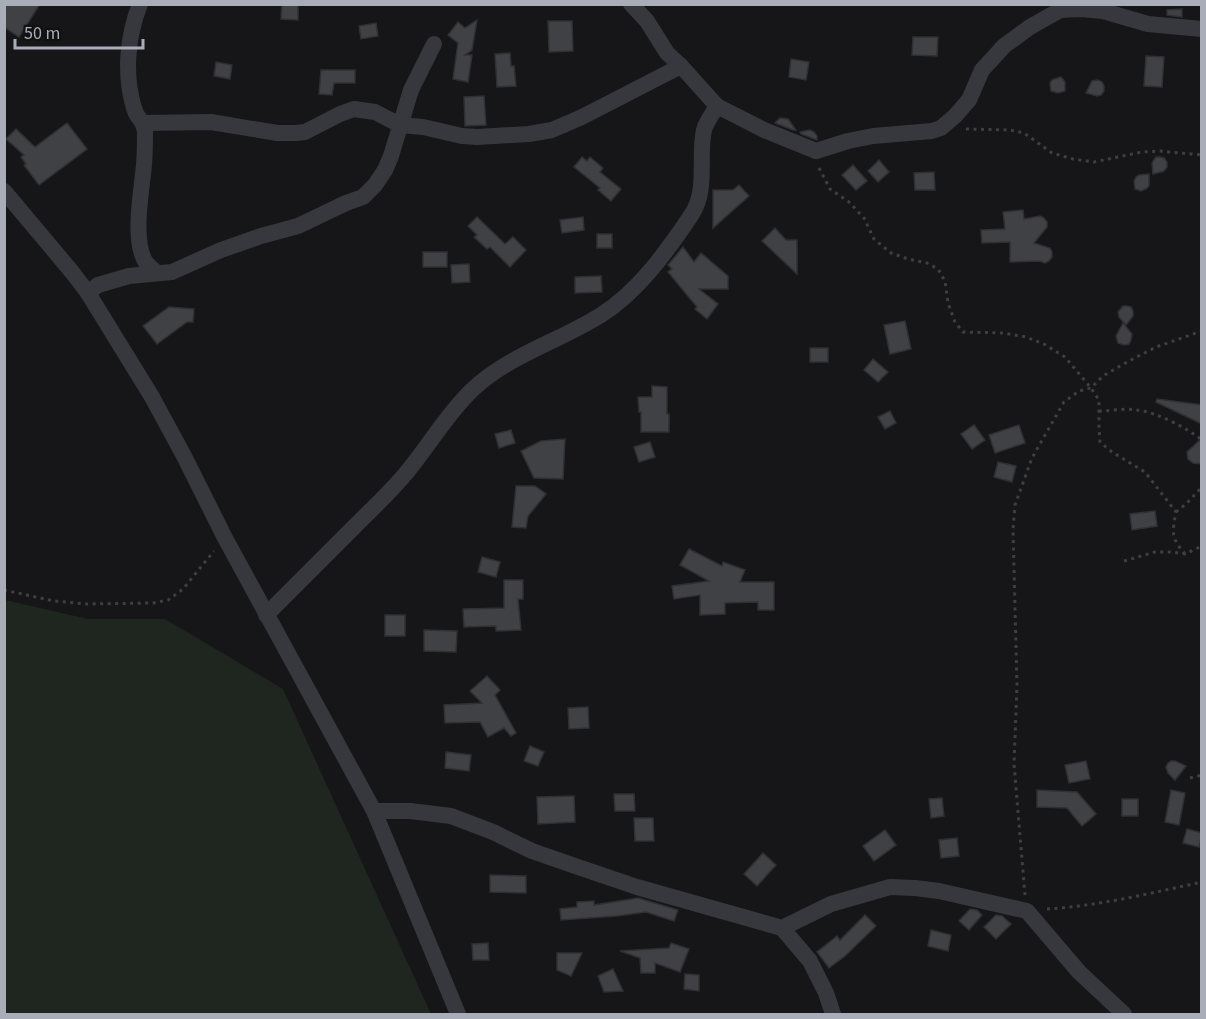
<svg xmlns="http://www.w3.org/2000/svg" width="1206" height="1019" viewBox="0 0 1206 1019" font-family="'Source Sans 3',sans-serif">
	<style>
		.green { fill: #1e261f }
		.building { fill: #404145; stroke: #303034; stroke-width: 1.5 }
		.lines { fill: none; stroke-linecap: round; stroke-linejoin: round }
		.path { stroke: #3d3f44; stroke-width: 3; stroke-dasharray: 3 4.5; stroke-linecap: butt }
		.street { stroke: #37383d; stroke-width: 16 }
	</style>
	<rect width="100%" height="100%" fill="#161618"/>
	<path class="green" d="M5 600 88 619H165L283 689 431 1014H5Z"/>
	<g class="building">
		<path d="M4 4H40L19 37 4 27Z"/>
		<path d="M282 4H298V20L281 19Z"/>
		<path d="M1182 9V17L1167 15V10Z"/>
		<path d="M477 20 472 50 465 55H472L468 82 453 79 458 43 448 35 458 22 465 28Z"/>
		<path d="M548 21H572L573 51 549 52Z"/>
		<path d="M376 23 378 36 361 39 359 26Z"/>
		<path d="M913 37H938L937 56 912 55Z"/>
		<path d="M510 53 511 66H514L516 86 497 87 495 54Z"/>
		<path d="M1146 56 1164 57 1162 87 1144 86Z"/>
		<path d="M791 59 809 62 806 80 789 77Z"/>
		<path d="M216 62 232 65 230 79 214 76Z"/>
		<path d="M321 70H355V83H334L332 95 319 94Z"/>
		<path d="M1061 77 1065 82V91L1058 93 1051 91 1050 83 1052 80Z"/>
		<path d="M1098 80 1102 82 1104 86V91L1101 95 1097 96 1086 93 1092 81Z"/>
		<path d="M484 96 486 125 465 126 464 97Z"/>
		<path d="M780 118 788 119 796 130H793L775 123Z"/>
		<path d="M67 123 87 149 39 185 24 165 26 164 21 157 24 155 6 139 16 129 35 147Z"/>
		<path d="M810 130 814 132 817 136V140L801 134 800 132Z"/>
		<path d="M582 157 587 161 590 157 603 168 600 172 621 189 611 201 598 190 600 188 574 167Z"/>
		<path d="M1156 157H1160L1164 158 1167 162V167L1164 171 1153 174 1152 163Z"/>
		<path d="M879 160 889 172 878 182 868 171Z"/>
		<path d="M853 165 867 181 856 190 842 175Z"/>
		<path d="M934 172 935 190H915L914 173Z"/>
		<path d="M1149 174V186L1146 189 1141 191 1135 189 1134 181 1136 177 1139 175Z"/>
		<path d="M739 185 749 196 713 228V190H733Z"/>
		<path d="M1023 210 1024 219 1040 216 1044 218 1047 222V227L1034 243 1050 248 1052 252V257L1049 261 1045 263 1039 261 1010 262V242L982 243 981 230 1005 229 1003 212Z"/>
		<path d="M477 217 505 244 513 237 526 250 510 267 490 247 487 249 474 237 477 235 468 226Z"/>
		<path d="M583 217 584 230 562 233 560 220Z"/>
		<path d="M775 228 786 240H797V274L762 241Z"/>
		<rect x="597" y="234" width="15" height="14"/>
		<path d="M683 247 694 262 701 253 728 276V289H699L718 304 707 319 695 309 697 307 668 272 672 269 668 265Z"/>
		<rect x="423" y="252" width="24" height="15"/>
		<path d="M469 264 470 282 452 283 451 265Z"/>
		<path d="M601 276 602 292 575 293V277Z"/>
		<path d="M1123 306H1127L1131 307 1133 311V316L1126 325 1119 317 1118 312Z"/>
		<path d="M169 307 194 309 193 322H187L157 344 143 326Z"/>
		<path d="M905 321 911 349 890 354 884 325Z"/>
		<path d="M1123 323 1132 334 1131 340 1129 344 1124 345 1118 343 1116 336Z"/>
		<rect x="810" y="348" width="18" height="14"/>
		<path d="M873 359 888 372 878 382 864 370Z"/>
		<path d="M652 386 667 387V414H669V432H641V412H639L638 397H652Z"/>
		<path d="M1157 399 1202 405V424L1156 402Z"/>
		<path d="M890 411 896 423 885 429 878 417Z"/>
		<path d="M974 425 985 440 972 449 961 434Z"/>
		<path d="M1019 425 1025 443 995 453 989 435Z"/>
		<path d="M511 430 515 443 499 448 495 434Z"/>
		<path d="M1202 438V464L1193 463 1188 459 1187 452Z"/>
		<path d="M565 439 563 479 534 478 521 451 541 441Z"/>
		<path d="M650 442 655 457 639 462 634 447Z"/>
		<path d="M998 462 1016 466 1012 482 994 477Z"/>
		<path d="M516 486H535L546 494 528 516 526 528 512 527Z"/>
		<path d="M1155 511 1157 526 1132 530 1130 514Z"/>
		<path d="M689 549 722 566 723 562 745 570 740 582H774V610H758V602L725 603V614L700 615V595L674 599 672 586 709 581 680 565Z"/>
		<path d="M482 557 500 562 496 577 478 572Z"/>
		<path d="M504 580H523V599H518L521 630 496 631V626L464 627 463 609 504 608Z"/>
		<rect x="385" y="615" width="20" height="21"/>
		<path d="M424 630 457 631 456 652 424 651Z"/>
		<path d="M487 676 500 690 495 695 516 733 511 736 504 728 488 737 480 722 445 723 444 705 482 703 470 691Z"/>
		<path d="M588 707 589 728 569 729 568 708Z"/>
		<path d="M530 746 544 752 538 766 524 761Z"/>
		<path d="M446 752 471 755 469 771 445 768Z"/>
		<path d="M1086 761 1090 779 1069 783 1065 765Z"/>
		<path d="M1171 761H1175L1186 766 1175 780 1168 773 1166 767 1168 763Z"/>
		<path d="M1037 790 1077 792 1096 814 1082 826 1067 808 1037 807Z"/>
		<path d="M1171 790 1185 793 1179 825 1165 822Z"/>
		<path d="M614 794H634L635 811H615Z"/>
		<path d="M574 796 575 822 538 824 537 797Z"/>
		<path d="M942 798 944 816 931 818 929 799Z"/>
		<rect x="1122" y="799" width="16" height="17"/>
		<path d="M634 818H653L654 841H635Z"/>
		<path d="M1187 829 1202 833 1199 847 1183 843Z"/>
		<path d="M885 830 896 845 874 861 863 846Z"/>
		<path d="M957 838 959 856 941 858 939 840Z"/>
		<path d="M763 853 776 865 757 886 744 874Z"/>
		<path d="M490 875 526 876V893L490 892Z"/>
		<path d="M638 898 678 910 674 921 646 912 617 916 561 920 560 909 577 907V902L594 901V905Z"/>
		<path d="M970 909 977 910 982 915 969 930 959 921Z"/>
		<path d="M865 915 876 926 845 956 829 968 817 952 837 936 840 940Z"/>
		<path d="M996 915 1002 916 1011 924 996 939 984 927Z"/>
		<path d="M931 930 951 935 948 951 928 946Z"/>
		<path d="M488 943 489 960H473L472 944Z"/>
		<path d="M671 943 689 949 680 972 655 963V973H641L640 958 620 951 669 948Z"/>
		<path d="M557 953H582L571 976 557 970Z"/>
		<path d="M613 969 623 991 604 992 598 976Z"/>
		<path d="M685 974 699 975V991L684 989Z"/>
	</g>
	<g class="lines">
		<g class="path">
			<path d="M966 129 1010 130 1024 133 1052 153 1073 159 1094 162 1142 152 1160 151 1202 155"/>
			<path d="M819 168 830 189 849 202 864 218 874 239 891 253 908 259 927 263 938 269 945 281 948 303 955 322 963 332 1003 333 1026 337 1044 344 1065 357 1091 388 1099 400V429L1100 442 1112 452 1145 472 1176 512C1172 533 1171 538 1185 554"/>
			<path d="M1099 411C1111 411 1125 408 1137 410 1156 412 1187 428 1202 440"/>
			<path d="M1176 512 1187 503 1202 487"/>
			<path d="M1124 561 1155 552H1172L1185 554 1202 546"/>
			<path d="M4 590 54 601 87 604 153 603 168 600 183 589 214 551"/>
			<path d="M1190 778 1202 775"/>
			<path d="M1025 895 1014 764 1017 685 1013 530 1015 505 1032 458 1064 402 1079 391 1091 388 1103 376 1129 361 1156 347 1202 331"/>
			<path d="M1047 909C1099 906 1151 893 1202 882"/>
		</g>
		<g class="street">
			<path d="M140 4C127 37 124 75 134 108 137 120 144 119 145 132 145 143 145 154 144 164 142 190 131 243 147 264 150 267 154 270 157 273"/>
			<path d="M631 4 647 21 667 53 681 66"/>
			<path d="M144 123 211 122 277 133H296L305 132 340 114 354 109 375 112 400 125 423 127 462 136 477 137 529 134 552 130 582 117 681 66 717 106"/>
			<path d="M4 191 72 272 88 293 152 397 184 456 225 538 374 811 458 1014"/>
			<path d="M88 293 98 285 129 276 172 272 221 250 261 236 298 226 346 203 363 197 375 185 385 170 391 156 411 90 434 44"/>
			<path d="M266 615C296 585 326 555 356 525 371 510 387 495 401 479 426 451 444 417 472 390 509 355 558 342 601 315 638 292 668 250 692 214 708 189 698 157 704 130 706 122 713 113 717 106L764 130 816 151 848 141 873 136 932 131 941 128 955 116 969 100 982 70 1004 46 1030 27 1060 10 1081 9 1103 11 1148 24 1202 29"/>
			<path d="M374 811H410L451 816 493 832 532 851 578 867 637 887 782 928 831 904 890 887 915 888 939 891 1027 911 1079 972 1124 1014"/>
			<path d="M782 928 810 961 826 993 833 1014"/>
		</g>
	</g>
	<rect width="1206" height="1019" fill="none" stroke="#a8adb8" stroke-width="12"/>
	<path d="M15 39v9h128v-9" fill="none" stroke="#a8adb8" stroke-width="3"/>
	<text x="24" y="39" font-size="18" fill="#a8adb8" stroke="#111113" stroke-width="4.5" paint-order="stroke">50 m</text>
</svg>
